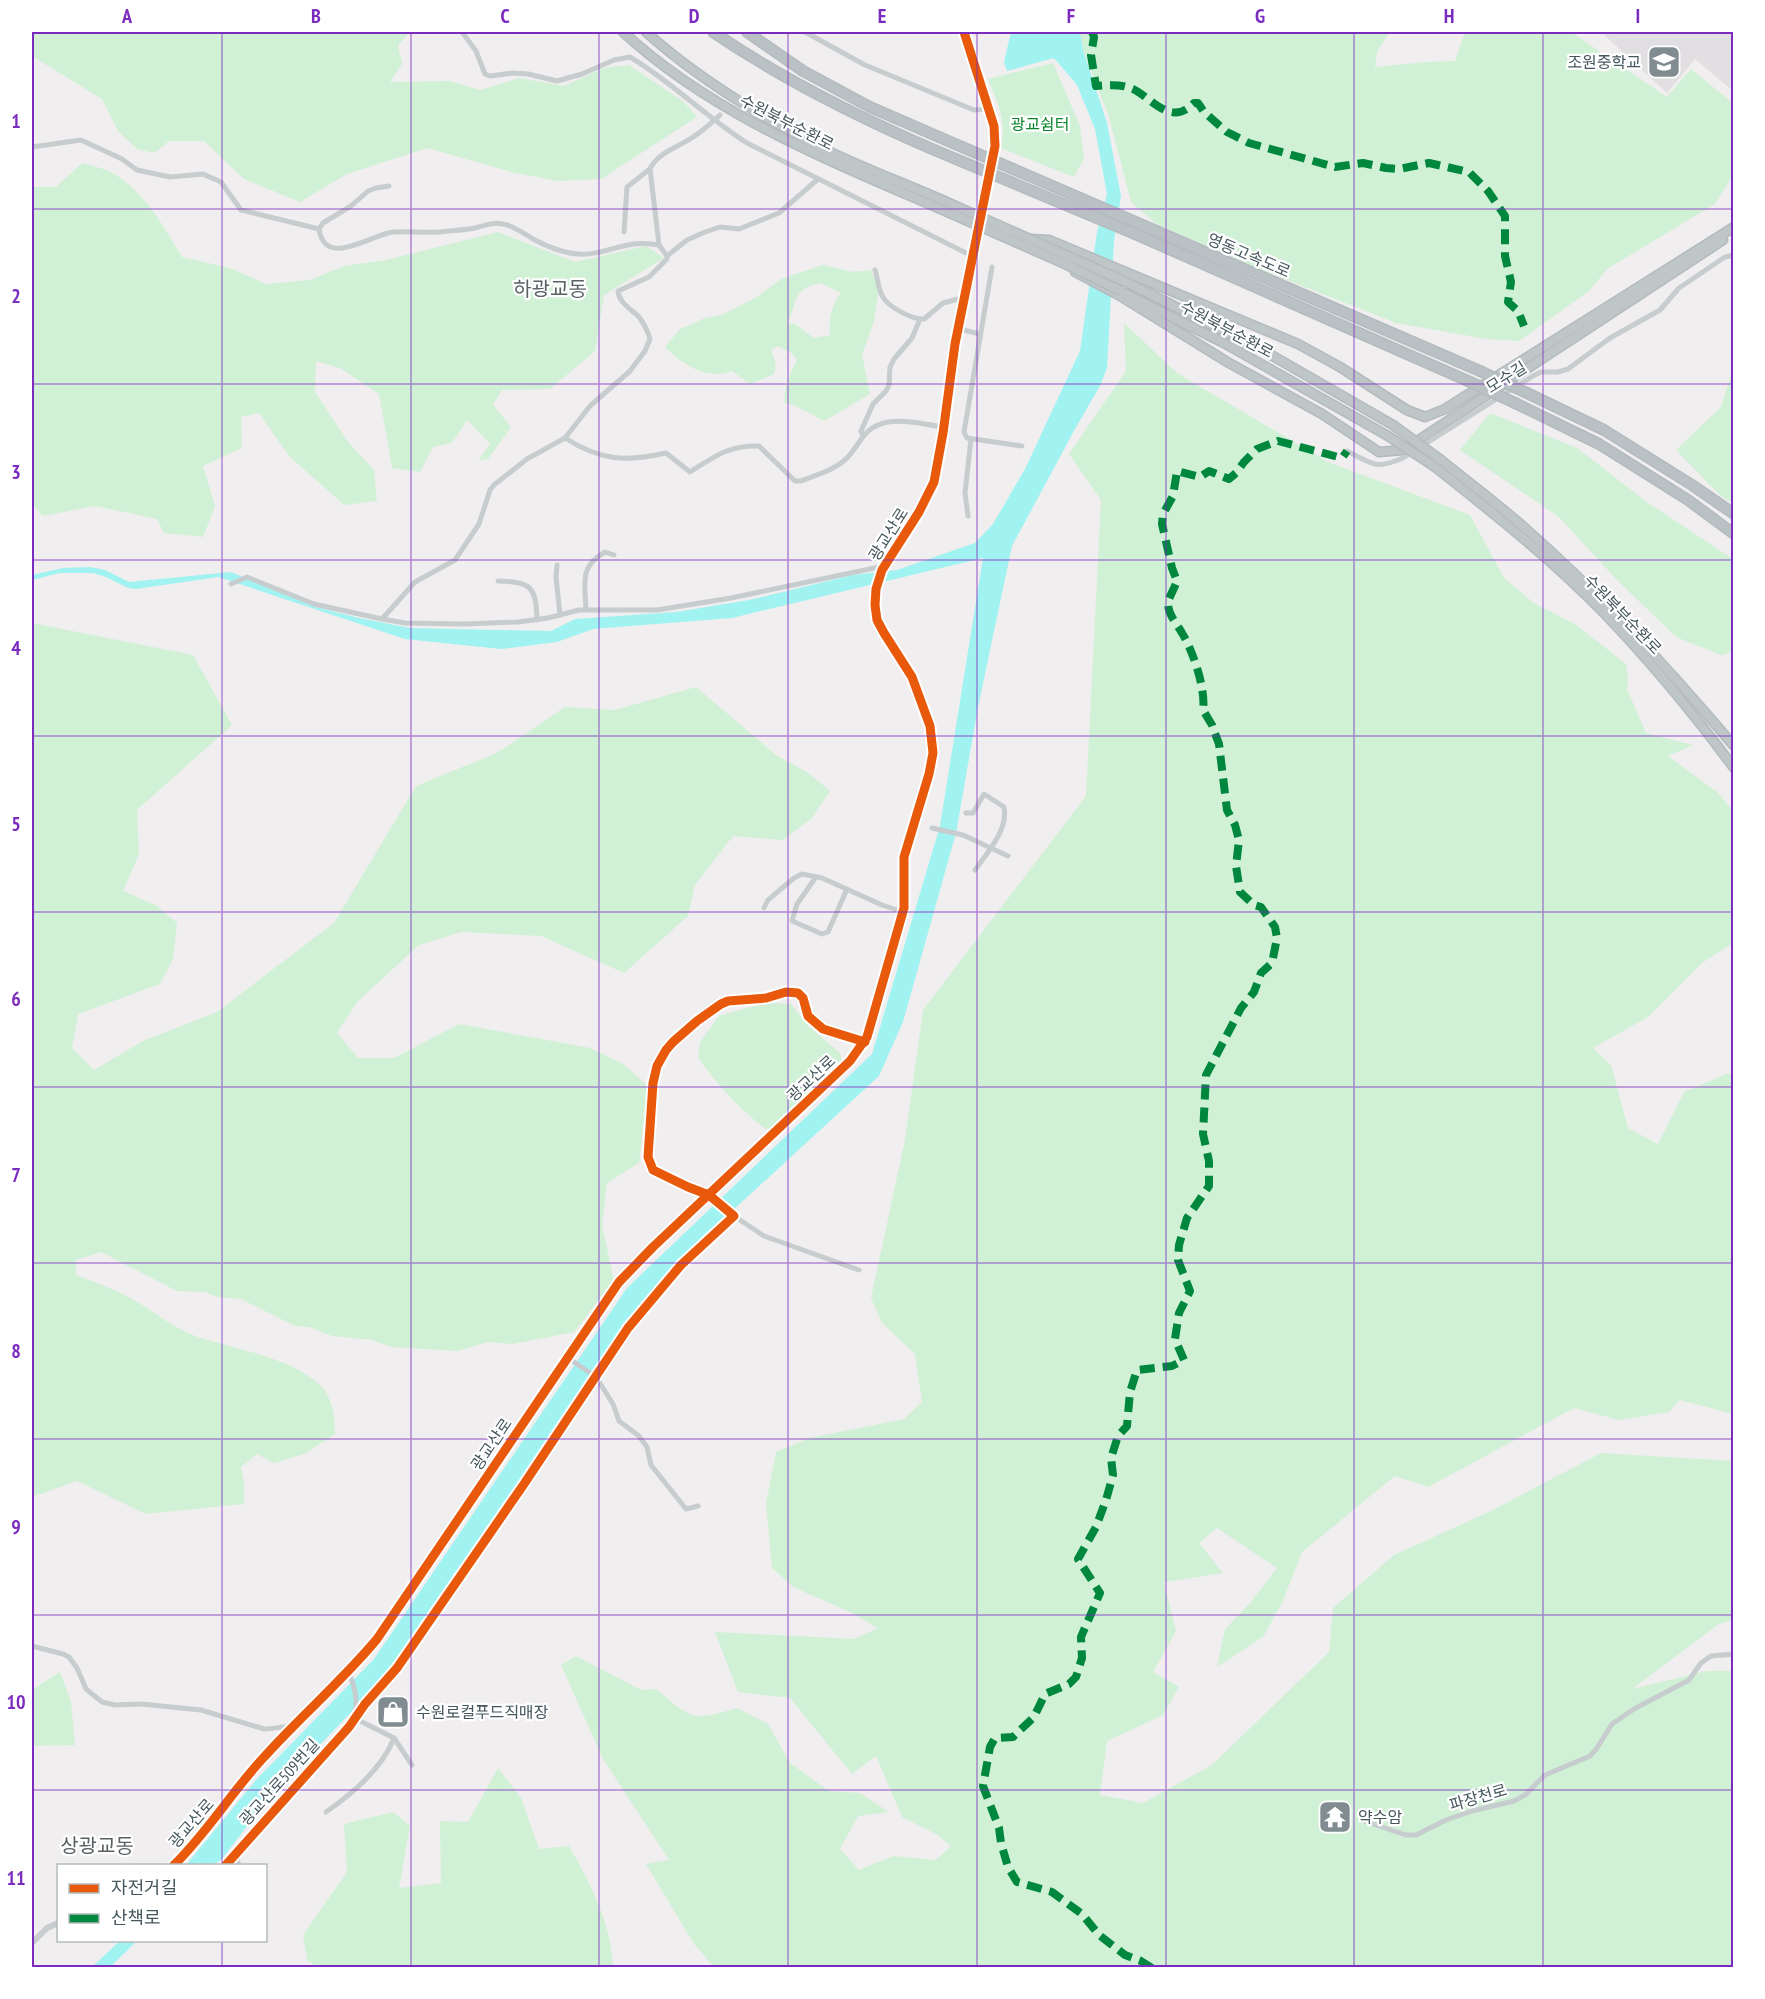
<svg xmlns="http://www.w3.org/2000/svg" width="1765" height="1999" viewBox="0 0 1765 1999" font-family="'PT Sans Narrow','Noto Sans KR',sans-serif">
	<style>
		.education { fill: #e1dfe1 }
		.green { fill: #d0f1d5; fill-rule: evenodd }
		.water { fill: #a1f3f1 }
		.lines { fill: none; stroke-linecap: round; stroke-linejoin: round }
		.trunk-casing { stroke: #b3bbbf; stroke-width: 11 }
		.motorway-casing { stroke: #b3bbbf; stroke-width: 12 }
		.minor { stroke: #c7ccce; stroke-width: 5 }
		.tertiary { stroke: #c7ccce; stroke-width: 6 }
		.trunk { stroke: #bfc6c8; stroke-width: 8 }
		.motorway { stroke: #b9c1c4; stroke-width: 9 }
		.trunk-bridge-casing { stroke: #b3bbbf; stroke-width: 11; stroke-linecap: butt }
		.motorway-bridge-casing { stroke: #b3bbbf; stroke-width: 12; stroke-linecap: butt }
		.trunk-bridge { stroke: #bfc6c8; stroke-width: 8 }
		.motorway-bridge { stroke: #b9c1c4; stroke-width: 9 }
		.quiet { stroke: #00873e; stroke-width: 8; stroke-dasharray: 15 8; stroke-linecap: butt }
		.cycleway-casing { stroke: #fff; stroke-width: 13 }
		.cycleway { stroke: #e8590c; stroke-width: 9 }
		.grid { fill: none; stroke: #7b2cbf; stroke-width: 1.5; stroke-opacity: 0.55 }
		.labels { text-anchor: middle; stroke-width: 4.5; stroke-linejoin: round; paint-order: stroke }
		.poi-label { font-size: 16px; fill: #44575d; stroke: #fff; text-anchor: start }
		.street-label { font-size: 16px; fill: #44575d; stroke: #fff }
		.park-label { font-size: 16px; fill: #0d862d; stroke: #fff }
		.quarter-label { font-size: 20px; fill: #596063; stroke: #fff }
		.neatline { fill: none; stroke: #7b2cbf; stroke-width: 2 }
		.grid-label { font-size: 20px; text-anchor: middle; font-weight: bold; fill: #7b2cbf }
	</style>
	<rect width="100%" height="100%" fill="#f0eeef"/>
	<path class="education" d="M1601 32H1733V91L1695 59 1667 93Z"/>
	<g class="green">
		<path d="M32 32H410L398 45 402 64 390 82 449 81 481 90 519 78 564 86 604 68 629 65 684 102 697 117 601 179 558 181 515 173 427 148 347 174 300 202 244 179 204 141H169L154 153 137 149 118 131 102 99 32 56Z"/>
		<path d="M1080 32H1390L1377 51 1375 67 1426 62 1455 61 1465 32H1571L1667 97 1691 69 1733 103V175L1715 204 1607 269 1589 291 1519 341 1487 339 1396 323 1264 271 1156 224 1131 202 1109 117 1083 50Z"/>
		<path d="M1053 63 1080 126 1084 158 1074 177 1001 148C1006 119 999 106 988 79Z"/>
		<path d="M82 163C92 166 105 168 114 174 145 192 164 227 182 257L230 268 266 284 310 280 344 266 386 260 498 232 575 262 646 246 664 258 604 295 595 351 550 389 502 390 493 405 511 427 488 459 479 460 490 444 467 420 452 443 433 447 420 472 392 468 379 394 340 368 316 361 315 392 348 442 374 470 377 501 344 505 289 456 259 413 241 417 242 448 203 466 215 506 203 537 164 533 157 519 95 506 43 516 32 504V187H56Z"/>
		<path d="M823 265 853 272 871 270 879 290 874 321 862 355 870 394 824 421 794 405 784 403C785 387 789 374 797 360L793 354 778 346 771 350 776 364 774 374 750 384 732 371C707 381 682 364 665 347L680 329 705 318 722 315 755 298 781 279ZM820 283 841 293C831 306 829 319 830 335L814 338 795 324 788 323C797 302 792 289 820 283Z"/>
		<path d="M1124 323 1177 373 1328 462 1470 515 1504 578 1534 603 1576 625 1626 664 1628 680 1627 689 1646 733 1693 745 1668 756 1717 792 1733 811V943L1702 963 1648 1017 1593 1048 1611 1065 1628 1128 1658 1144 1684 1092 1729 1073 1733 1075V1414L1680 1400 1669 1412 1619 1420 1574 1408 1428 1487 1395 1476 1302 1552 1282 1603 1263 1637 1217 1667 1225 1629 1250 1603 1277 1568 1217 1528 1199 1543 1223 1573 1164 1582 1176 1631 1153 1672 1179 1687 1163 1715 1107 1741 1100 1795 1143 1803 1212 1765 1329 1652 1333 1608 1394 1555 1491 1511 1601 1453 1733 1461V1620L1719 1624 1632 1689 1706 1671H1733V1967L989 1968 987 1965 981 1968 714 1967 694 1944 646 1864 669 1860 603 1759 561 1665 576 1656 641 1690 656 1689C692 1719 691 1722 737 1708L768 1724 790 1763 829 1791 860 1793 889 1812 858 1816 840 1849 859 1870 893 1856 936 1860 951 1846 936 1834 902 1817 876 1756 852 1774 790 1698 738 1692 715 1632 854 1639 878 1628 850 1612 793 1587 772 1568 766 1504 776 1452 809 1438 904 1419 922 1402 915 1354 882 1323 871 1298 905 1140 923 1010 1086 796 1101 500 1069 454 1126 371Z"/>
		<path d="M1733 369V504L1720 495 1676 450 1721 407Z"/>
		<path d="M1490 413 1577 448 1647 502 1733 559V652L1721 655 1676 637 1615 578 1559 517 1460 450Z"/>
		<path d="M32 623 193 655 232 725 137 810 139 854 123 891 157 906 177 923 173 959 160 984 78 1014 72 1048 94 1070 143 1041 217 1012 334 923 416 786 497 753 565 707 615 710 696 687 776 755 807 772 830 791 812 818 783 840 733 836 695 885 688 916 624 973 541 936 461 932 419 945 358 1001 337 1033 358 1058H394L459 1024 590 1048 623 1064 648 1086 639 1163 607 1183 602 1225 614 1281 574 1332 513 1344 488 1342 457 1351 391 1347 372 1340 332 1336 309 1327 295 1326 241 1299 217 1297 205 1292 177 1291 101 1252 76 1260V1275C97 1283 119 1291 139 1303 158 1315 176 1329 198 1337 238 1350 285 1356 318 1383 332 1395 335 1416 335 1434L304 1454 274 1463 257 1454 241 1467 244 1482V1504L146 1514 77 1481 32 1497Z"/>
		<path d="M765 1003 791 1004 808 1026 840 1053 842 1062 771 1128 766 1129C739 1109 718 1085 698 1058L700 1042 719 1016Z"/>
		<path d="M60 1672 71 1702 75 1745 32 1746V1690Z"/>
		<path d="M498 1768 521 1798 539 1849 569 1846C591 1885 611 1922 613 1967L319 1968 307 1960 303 1935 347 1872 344 1824 393 1812 410 1826 399 1888 441 1883 440 1821 468 1822Z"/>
	</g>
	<g class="water">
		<path d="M1011 32H1080L1083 50 1107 123 1121 196 1114 241 1107 368 1100 386 1075 429 1012 546 978 707 956 833 903 1022 879 1076 732 1211 680 1261 645 1301 600 1359 483 1537 391 1670 264 1804 221 1860 213 1865H186L256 1780 374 1659 627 1288 872 1054 940 826 983 558 732 618 593 629 557 642 501 649 405 639 218 577 136 589 128 588 106 577 93 573H60L32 580V575L63 568 90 567 105 570 129 582 231 572 316 607 359 618 410 628 551 631 575 619 676 612 749 600 853 575 897 570 975 543 993 524 1025 469 1080 351 1097 232 1107 194 1095 129 1077 85 1054 58 1007 71 1004 62Z"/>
		<path d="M121 1940 137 1941 110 1967H92Z"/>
	</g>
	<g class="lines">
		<defs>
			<g id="trunk">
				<path d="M623 32C714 116 833 162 945 211"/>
				<path d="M646 32C696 77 755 113 814 144 857 166 904 183 949 203"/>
				<path d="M1031 239 1049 240 1298 344 1340 367 1407 410 1425 417 1445 409 1734 227"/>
				<path d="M1075 272 1122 297 1229 363 1322 414 1379 452 1403 450 1411 445 1723 240"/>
				<path d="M1124 281 1264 351 1393 425"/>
				<path d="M1124 293 1224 343 1388 436"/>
				<path d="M1441 460C1469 483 1499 505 1526 529 1601 595 1669 669 1734 746"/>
				<path d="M1435 467C1493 513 1553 560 1605 614 1651 662 1694 714 1734 768"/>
			</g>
			<g id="motorway">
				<path d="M713 32C782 79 856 116 932 149"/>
				<path d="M747 32 803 71 870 107 939 137"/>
				<path d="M1138 223 1480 371"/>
				<path d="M1135 234 1468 381"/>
				<path d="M1527 393 1604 430 1692 485 1734 514"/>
				<path d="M1515 403 1599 444 1688 500 1734 534"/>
			</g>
		</defs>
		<use href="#trunk" class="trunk-casing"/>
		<use href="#motorway" class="motorway-casing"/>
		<g class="minor">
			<path d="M462 32 476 51 485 74 490 76 513 73 528 74 557 81 582 74 614 60 630 57C672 82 706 117 747 143L974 257"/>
			<path d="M805 32 865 65 974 110 989 109"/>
			<path d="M32 147 81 140 122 159 137 170 170 177 203 174 221 182 241 210 319 229"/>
			<path d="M389 186 376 188 368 191 351 206 323 223 319 229C325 269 370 235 393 232 408 231 423 233 439 232 451 231 464 230 475 228 487 225 494 221 507 225 517 228 526 235 535 240 548 247 563 253 578 254 607 256 625 238 659 245"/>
			<path d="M624 232 627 187 650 169"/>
			<path d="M667 256 687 240 705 232 720 227 739 229 779 213 818 179"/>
			<path d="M992 267 964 432 967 438 1022 446"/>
			<path d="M875 270C878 278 878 290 883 297 888 307 913 320 924 319L943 303 966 297"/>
			<path d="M959 329 980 334"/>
			<path d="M863 436 861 431 873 404 886 391 889 385 890 367 894 359 912 338 920 319"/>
			<path d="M565 438C601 461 626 462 666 453L690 472C715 456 729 445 759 446L795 481H801C816 475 835 470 847 458 861 444 862 427 888 422 906 419 926 425 944 427"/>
			<path d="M1347 451C1373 464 1375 470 1403 458L1533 376 1541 372H1558L1568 369 1610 338 1660 310 1679 288 1725 257 1734 255"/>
			<path d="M968 516 965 493 971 439"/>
			<path d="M557 565 556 577 560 615"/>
			<path d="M498 581C531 582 536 586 537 620"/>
			<path d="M231 584 247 577 314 604 382 619 405 623 464 624 518 622 548 618 579 610H657L731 598 884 566"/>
			<path d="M586 609C585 584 579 566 605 552L614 555"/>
			<path d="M382 619 415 582 455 560 479 524 490 490 494 485 527 459 565 438 590 406 630 371 645 351 650 339C648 331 644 324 639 317 631 309 619 303 618 291L649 277 667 259V256L659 245 650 169C658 152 679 147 693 137 703 131 712 122 720 115"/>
			<path d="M966 813H973L984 794 1004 807C1009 829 987 853 975 870"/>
			<path d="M932 828 963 835 1008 856"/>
			<path d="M816 877 797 904 792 921 822 934 828 932 847 889"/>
			<path d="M764 908 768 900 794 878 802 874 822 878 882 905 903 912"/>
			<path d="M734 1216 764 1236 859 1270"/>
			<path d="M568 1358 596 1377 613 1404 619 1421 639 1436 647 1447 651 1465 686 1509 698 1506"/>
			<path d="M32 1646 63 1654 69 1657 77 1668 86 1689 102 1702 115 1705 141 1704 201 1710 264 1729C274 1729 283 1726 293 1727"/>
			<path d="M347 1673C356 1683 358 1704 354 1718L394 1738 412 1765"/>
			<path d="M326 1812C352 1794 382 1769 394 1738"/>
			<path d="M1361 1820 1406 1835H1416L1446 1820 1472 1811 1514 1801 1525 1795 1545 1775 1590 1756 1597 1748 1612 1724 1634 1709 1689 1680 1701 1663 1711 1656 1734 1654"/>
			<path d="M234 1856 237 1859 239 1866"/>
			<path d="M225 1866 349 1727 365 1704 397 1668 524 1484 628 1328 681 1265 734 1216 709 1195 688 1187 653 1170 648 1157 653 1083 657 1066 666 1050 673 1042 697 1021 721 1004 728 1001 766 998 786 992 798 993 803 998 808 1016 823 1029 865 1042"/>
		</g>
		<g class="tertiary">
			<path d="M173 1866C208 1832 232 1791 265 1756 301 1716 342 1681 377 1639L619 1282 653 1247 850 1061 867 1037 904 908V857L929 774 933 753 930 726 912 677 884 633 877 620 875 605 876 589 882 570 919 512 934 482 943 433 955 344 995 146 994 126 964 32"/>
			<path d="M32 1943 47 1928 58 1923"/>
		</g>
		<use href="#trunk" class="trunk"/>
		<use href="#motorway" class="motorway"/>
		<defs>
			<g id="trunk-bridge">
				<path d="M949 203 1124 281"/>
				<path d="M945 211 1065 264 1121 291"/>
				<path d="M1393 425 1441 460"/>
				<path d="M1388 436 1435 467"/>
			</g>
			<g id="motorway-bridge">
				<path d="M939 137 1138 223"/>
				<path d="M932 149 1135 234"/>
				<path d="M1480 371 1527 393"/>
				<path d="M1468 381 1515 403"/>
			</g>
		</defs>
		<use href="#trunk-bridge" class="trunk-bridge-casing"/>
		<use href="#motorway-bridge" class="motorway-bridge-casing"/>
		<use href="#trunk-bridge" class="trunk-bridge"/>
		<use href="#motorway-bridge" class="motorway-bridge"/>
		<g class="quiet">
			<path d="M1092 32 1094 37 1091 55 1096 86C1109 85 1121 84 1133 89 1153 99 1171 127 1194 103H1198L1204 112 1227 132 1249 143 1335 167 1363 163 1386 168 1399 169 1429 163 1469 172 1488 191 1505 216V256L1511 282 1508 302 1518 311 1524 326"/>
			<path d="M1152 1968 1141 1961 1125 1955 1099 1935 1082 1914 1052 1892 1017 1882 1008 1867 1001 1843 999 1828 983 1786 990 1747 995 1738 1013 1737 1034 1717 1045 1694 1069 1684 1076 1677 1082 1658 1081 1637 1100 1593 1078 1559 1096 1527 1106 1500 1113 1475 1111 1458 1118 1436 1127 1426 1130 1392 1137 1370 1172 1366 1184 1360 1175 1339 1179 1313 1190 1291 1178 1260 1179 1245 1187 1218 1209 1186V1161L1203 1134 1206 1075 1241 1008 1254 992 1261 973 1272 963 1277 938 1275 927 1261 907 1254 905 1240 892 1236 866 1239 840 1235 825 1227 810 1219 744 1212 725 1203 710C1206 689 1193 651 1182 633 1177 624 1168 615 1168 603 1169 597 1175 587 1177 581L1172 568 1162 524 1163 514 1173 496 1177 471 1200 477 1209 471 1229 479 1236 473 1244 462 1257 449 1278 441 1342 458 1347 451"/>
		</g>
		<defs>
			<g id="cycleway">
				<path d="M173 1866C208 1832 232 1791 265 1756 301 1716 342 1681 377 1639L619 1282 653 1247 850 1061 867 1037 904 908V857L929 774 933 753 930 726 912 677 884 633 877 620 875 605 876 589 882 570 919 512 934 482 943 433 955 344 995 146 994 126 964 32"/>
				<path d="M225 1866 349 1727 365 1704 397 1668 524 1484 628 1328 681 1265 734 1216 709 1195 688 1187 653 1170 648 1157 653 1083 657 1066 666 1050 673 1042 697 1021 721 1004 728 1001 766 998 786 992 798 993 803 998 808 1016 823 1029 865 1042"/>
			</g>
		</defs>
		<use href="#cycleway" class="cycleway-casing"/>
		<use href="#cycleway" class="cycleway"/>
	</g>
	<path class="grid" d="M222 32V1866M411 32V1968M599 32V1968M788 32V1968M977 32V1968M1166 32V1968M1354 32V1968M1543 32V1968M32 209H1734M32 384H1734M32 560H1734M32 736H1734M32 912H1734M32 1087H1734M32 1263H1734M32 1439H1734M32 1615H1734M32 1790H1734M222 1940V1968"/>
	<defs>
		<symbol id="school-square" viewBox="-11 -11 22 22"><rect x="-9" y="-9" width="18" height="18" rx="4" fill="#808c90" stroke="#fff"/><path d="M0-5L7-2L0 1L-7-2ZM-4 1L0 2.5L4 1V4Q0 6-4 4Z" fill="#fff"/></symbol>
		<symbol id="shop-square" viewBox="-11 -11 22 22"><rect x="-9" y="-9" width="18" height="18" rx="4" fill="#808c90" stroke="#fff"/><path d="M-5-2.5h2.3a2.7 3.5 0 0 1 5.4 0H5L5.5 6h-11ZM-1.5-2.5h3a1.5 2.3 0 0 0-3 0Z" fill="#fff"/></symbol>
		<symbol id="temple-square" viewBox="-11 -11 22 22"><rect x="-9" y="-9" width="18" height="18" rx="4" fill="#808c90" stroke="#fff"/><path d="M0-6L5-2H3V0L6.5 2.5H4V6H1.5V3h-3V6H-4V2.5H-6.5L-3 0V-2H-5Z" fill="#fff"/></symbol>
	</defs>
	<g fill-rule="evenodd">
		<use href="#school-square" x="1645" y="43" width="38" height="38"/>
		<use href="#shop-square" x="374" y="1693" width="38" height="38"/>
		<use href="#temple-square" x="1316" y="1798" width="38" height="38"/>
	</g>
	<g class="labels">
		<g class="poi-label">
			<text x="1641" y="68" text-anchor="end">조원중학교</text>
			<text x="416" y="1718">수원로컬푸드직매장</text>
			<text x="1358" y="1823">약수암</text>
		</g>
		<g class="street-label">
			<text transform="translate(787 122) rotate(27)" y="6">수원북부순환로</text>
			<text transform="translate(1249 255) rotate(23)" y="6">영동고속도로</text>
			<text transform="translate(1227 329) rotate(28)" y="6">수원북부순환로</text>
			<text transform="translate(1506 377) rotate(-32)" y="6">모수길</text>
			<text transform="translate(888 534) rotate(-58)" y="6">광교산로</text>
			<text transform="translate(1623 614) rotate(46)" y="6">수원북부순환로</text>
			<text transform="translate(811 1078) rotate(-43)" y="6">광교산로</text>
			<text transform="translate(491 1444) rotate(-56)" y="6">광교산로</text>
			<text transform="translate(279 1782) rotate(-48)" y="6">광교산로509번길</text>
			<text transform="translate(1478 1797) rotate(-16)" y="6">파장천로</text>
			<text transform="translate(191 1823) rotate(-49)" y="6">광교산로</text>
		</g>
		<g class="park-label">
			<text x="1040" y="130">광교쉼터</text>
		</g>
		<g class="quarter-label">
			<text x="550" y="296">하광교동</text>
			<text x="97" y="1853">상광교동</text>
		</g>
	</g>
	<rect width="1765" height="1999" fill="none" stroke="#ffffff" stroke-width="66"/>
	<rect x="57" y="1864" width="210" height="78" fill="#ffffff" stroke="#b4bcbe" stroke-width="1.5"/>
	<rect x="69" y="1884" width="30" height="9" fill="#e8590c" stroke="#b4bcbe" stroke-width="1.5"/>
	<text x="111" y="1894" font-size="18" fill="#44575d">자전거길</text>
	<rect x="69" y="1914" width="30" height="9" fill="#00873e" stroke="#b4bcbe" stroke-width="1.5"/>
	<text x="111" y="1924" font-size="18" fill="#44575d">산책로</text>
	<rect x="33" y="33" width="1699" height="1933" class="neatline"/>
	<g class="grid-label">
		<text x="127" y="23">A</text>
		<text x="316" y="23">B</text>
		<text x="505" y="23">C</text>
		<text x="694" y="23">D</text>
		<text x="882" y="23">E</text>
		<text x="1071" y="23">F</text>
		<text x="1260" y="23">G</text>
		<text x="1449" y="23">H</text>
		<text x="1638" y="23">I</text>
		<text x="16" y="128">1</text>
		<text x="16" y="303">2</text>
		<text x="16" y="479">3</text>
		<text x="16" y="655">4</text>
		<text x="16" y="831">5</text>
		<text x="16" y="1006">6</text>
		<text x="16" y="1182">7</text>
		<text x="16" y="1358">8</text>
		<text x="16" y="1534">9</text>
		<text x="16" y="1709">10</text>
		<text x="16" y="1885">11</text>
	</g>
</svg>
